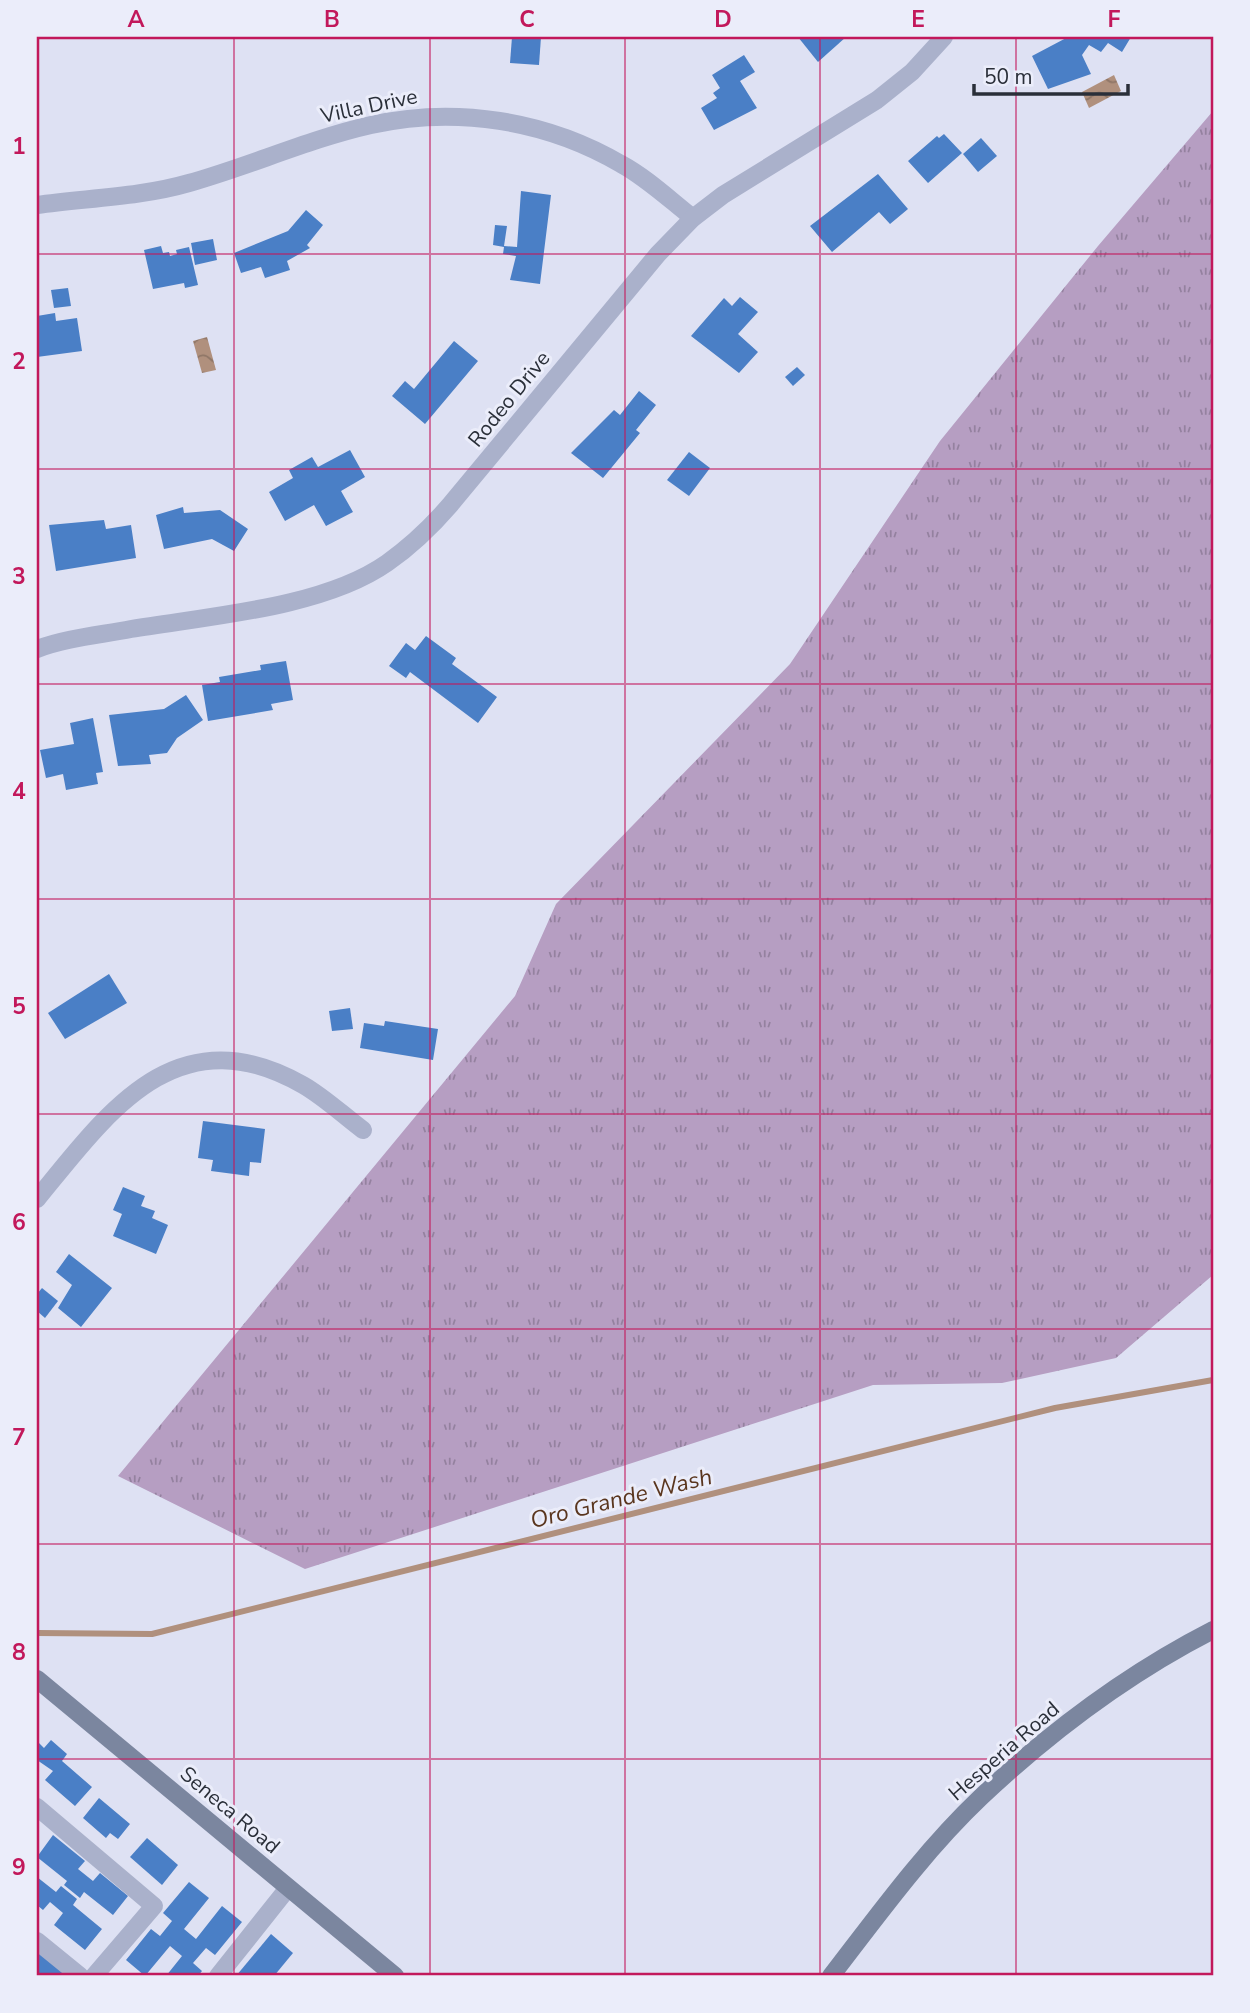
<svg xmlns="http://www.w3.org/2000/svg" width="1250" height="2013" viewBox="0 0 1250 2013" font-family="'Nunito Sans',sans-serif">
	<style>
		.grass { fill: url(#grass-tufts) }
		.water { fill: url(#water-waves) }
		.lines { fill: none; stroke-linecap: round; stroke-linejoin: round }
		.stream { stroke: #b0907d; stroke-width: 6 }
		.building { fill: #4a7fc6 }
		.minor { stroke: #aab1cb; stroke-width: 18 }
		.tertiary { stroke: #aab1cb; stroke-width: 18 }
		.secondary { stroke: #7b869f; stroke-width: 18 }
		.grid { fill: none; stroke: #c2185b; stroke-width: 2; stroke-opacity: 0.55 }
		.labels { text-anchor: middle; stroke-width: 6; stroke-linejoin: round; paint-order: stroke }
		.street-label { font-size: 21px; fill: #2a2f39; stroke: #ebedfa }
		.water-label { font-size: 23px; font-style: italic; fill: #5a361f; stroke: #ebedfa }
		.neatline { fill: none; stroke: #c2185b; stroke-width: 2.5 }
		.grid-label { font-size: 23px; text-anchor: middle; font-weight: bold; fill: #c2185b }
	</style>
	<defs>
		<pattern id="grass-tufts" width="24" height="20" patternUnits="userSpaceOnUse" patternTransform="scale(1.75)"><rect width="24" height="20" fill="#b69ec2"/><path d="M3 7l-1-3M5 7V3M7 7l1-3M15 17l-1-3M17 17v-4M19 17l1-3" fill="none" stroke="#94819f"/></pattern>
		<pattern id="water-waves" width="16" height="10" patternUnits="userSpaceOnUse" patternTransform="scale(1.75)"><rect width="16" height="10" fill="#b0907d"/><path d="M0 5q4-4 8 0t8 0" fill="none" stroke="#8f7667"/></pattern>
	</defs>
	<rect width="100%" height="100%" fill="#dee1f3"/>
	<path class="grass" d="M1213 111V1275L1116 1358 1002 1383 873 1385 305 1569 118 1476 515 996 556 904 790 664 940 441 1098 246Z"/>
	<g class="water">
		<path d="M1114 75 1121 91 1089 108 1082 92Z"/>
		<path d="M207 337 216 370 202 373 193 341Z"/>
	</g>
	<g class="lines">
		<path class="stream" d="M37 1633 152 1634 1055 1408 1213 1380"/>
	</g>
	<g class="building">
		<path d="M512 37H541L539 65 510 63Z"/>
		<path d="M798 37H846L818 62Z"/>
		<path d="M1068 37H1131L1122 52 1108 43 1101 52 1089 45 1082 55 1091 74 1048 89 1032 56Z"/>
		<path d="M744 55 755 72 740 81 757 108 714 130 701 108 717 98 713 93 720 88 712 75Z"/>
		<path d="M944 134 962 153 928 183 908 161 937 136 939 138Z"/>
		<path d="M981 138 997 156 978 172 963 154Z"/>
		<path d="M878 174 908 209 890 224 879 212 832 252 810 226Z"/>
		<path d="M521 191 551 195 540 284 510 280 516 256 503 254 504 247 493 245 495 225 507 226 504 246 517 247Z"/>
		<path d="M306 210 323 225 307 245 310 248 287 261 290 270 265 278 261 267 241 273 234 253 288 231Z"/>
		<path d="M213 239 217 260 195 265 191 243Z"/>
		<path d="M161 246 163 253 169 252 170 256 177 254 176 250 189 247 198 285 185 288 184 283 153 289 144 250Z"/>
		<path d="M68 288 71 306 54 308 51 290Z"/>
		<path d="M740 297 758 312 738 334 758 352 739 373 691 336 724 298 732 306Z"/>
		<path d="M55 313 56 321 77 318 82 351 37 357V316Z"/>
		<path d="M454 341 478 361 425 424 392 396 405 381 414 389Z"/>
		<path d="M797 367 805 375 793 386 785 377Z"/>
		<path d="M639 391 656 405 636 430 640 433 603 478 571 453 614 410 620 415Z"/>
		<path d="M350 450 365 477 341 491 353 512 326 526 314 505 285 521 269 492 293 478 289 470 312 457 318 467Z"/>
		<path d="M689 452 710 468 689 496 667 480Z"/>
		<path d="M183 507 184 513 220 510 248 529 234 551 212 539 164 549 156 515Z"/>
		<path d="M104 520 106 529 131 525 136 558 56 571 49 525Z"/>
		<path d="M426 636 456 658 452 664 497 697 478 723 410 672 406 678 389 666 406 643 415 650Z"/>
		<path d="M286 661 293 700 271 704 273 710 208 721 202 685 220 682 219 677 261 670 260 665Z"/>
		<path d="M186 695 203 720 177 738 167 753 149 755 151 764 118 766 109 715 164 709Z"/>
		<path d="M93 718 103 772 96 773 98 784 66 790 63 774 46 778 40 750 74 744 70 723Z"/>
		<path d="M109 974 127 1003 65 1039 48 1013Z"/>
		<path d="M350 1008 353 1029 332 1031 329 1011Z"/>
		<path d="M385 1021 438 1029 433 1060 360 1048 364 1023 384 1026Z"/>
		<path d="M203 1121 265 1129 261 1163 250 1162 249 1176 211 1171 213 1160 198 1158Z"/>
		<path d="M123 1187 145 1196 141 1206 155 1211 152 1218 168 1225 156 1254 113 1236 122 1214 113 1210Z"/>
		<path d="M69 1254 112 1288 81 1327 58 1308 72 1285 56 1272Z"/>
		<path d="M42 1288 58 1301 45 1318 37 1311V1294Z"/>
		<path d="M51 1740 67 1754 62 1761 92 1787 75 1806 45 1780 53 1771 37 1760V1741L44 1748Z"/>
		<path d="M99 1798 130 1824 118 1839 110 1833 106 1838 83 1818Z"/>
		<path d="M53 1835 85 1861 78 1869 93 1881 100 1873 128 1896 113 1915 84 1892 80 1898 64 1885 67 1881 37 1857Z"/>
		<path d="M147 1838 178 1865 162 1885 130 1857Z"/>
		<path d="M37 1877 56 1892 61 1886 77 1899 73 1905 102 1929 85 1950 54 1925 63 1913 50 1902 43 1910 37 1905Z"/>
		<path d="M189 1882 209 1898 184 1929 196 1939 222 1906 242 1922 215 1955 206 1948 193 1963 202 1971 198 1976H166L182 1956 170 1946 145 1976 126 1960 151 1929 160 1936 172 1921 163 1913Z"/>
		<path d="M271 1934 293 1953 274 1976H236Z"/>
		<path d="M37 1951 67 1976H37Z"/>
	</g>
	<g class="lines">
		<g class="minor">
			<path d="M37 205C87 198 141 197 189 183 250 166 309 139 371 125 455 106 546 120 621 164 647 178 670 200 693 218"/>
			<path d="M37 1199C108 1112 177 1013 303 1085 324 1097 343 1115 363 1130"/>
			<path d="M37 1807 154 1906 94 1976"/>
			<path d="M37 1941 80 1976"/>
			<path d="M218 1976 288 1888"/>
		</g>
		<path class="tertiary" d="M37 649C66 638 100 635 131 629 208 616 323 608 387 563 411 546 431 527 450 505L658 254 693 218 723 195 877 100 912 72 944 37"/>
		<g class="secondary">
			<path d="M37 1679 395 1976"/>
			<path d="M831 1976C878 1915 925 1850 981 1797 1050 1732 1129 1673 1213 1630"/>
		</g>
	</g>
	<path class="grid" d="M234 37V1976M430 37V1976M625 37V1976M820 37V1976M1016 37V1976M37 254H1213M37 469H1213M37 684H1213M37 899H1213M37 1114H1213M37 1329H1213M37 1544H1213M37 1759H1213"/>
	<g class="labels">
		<g class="street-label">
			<text transform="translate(369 106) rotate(-12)" y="7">Villa Drive</text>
			<text transform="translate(509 399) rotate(-51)" y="7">Rodeo Drive</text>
			<text transform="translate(1004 1751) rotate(-41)" y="7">Hesperia Road</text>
			<text transform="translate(230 1810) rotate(40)" y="7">Seneca Road</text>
		</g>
		<g class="water-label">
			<text transform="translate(621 1498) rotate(-14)" y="8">Oro Grande Wash</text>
		</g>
	</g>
	<rect width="1250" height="2013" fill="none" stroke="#ebedfa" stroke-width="77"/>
	<path d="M974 84v10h154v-10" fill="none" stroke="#2a2f39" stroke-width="3.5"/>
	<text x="984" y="84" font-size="21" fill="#2a2f39" stroke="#ebedfa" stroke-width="5" paint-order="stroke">50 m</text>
	<rect x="38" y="38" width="1174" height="1936" class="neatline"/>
	<g class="grid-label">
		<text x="136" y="27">A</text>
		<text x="332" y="27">B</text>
		<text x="527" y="27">C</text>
		<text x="723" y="27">D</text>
		<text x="918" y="27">E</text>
		<text x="1114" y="27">F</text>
		<text x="19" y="154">1</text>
		<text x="19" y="369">2</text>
		<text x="19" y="584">3</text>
		<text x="19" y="799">4</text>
		<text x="19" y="1014">5</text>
		<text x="19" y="1230">6</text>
		<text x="19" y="1445">7</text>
		<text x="19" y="1660">8</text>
		<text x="19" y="1875">9</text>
	</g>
</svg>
